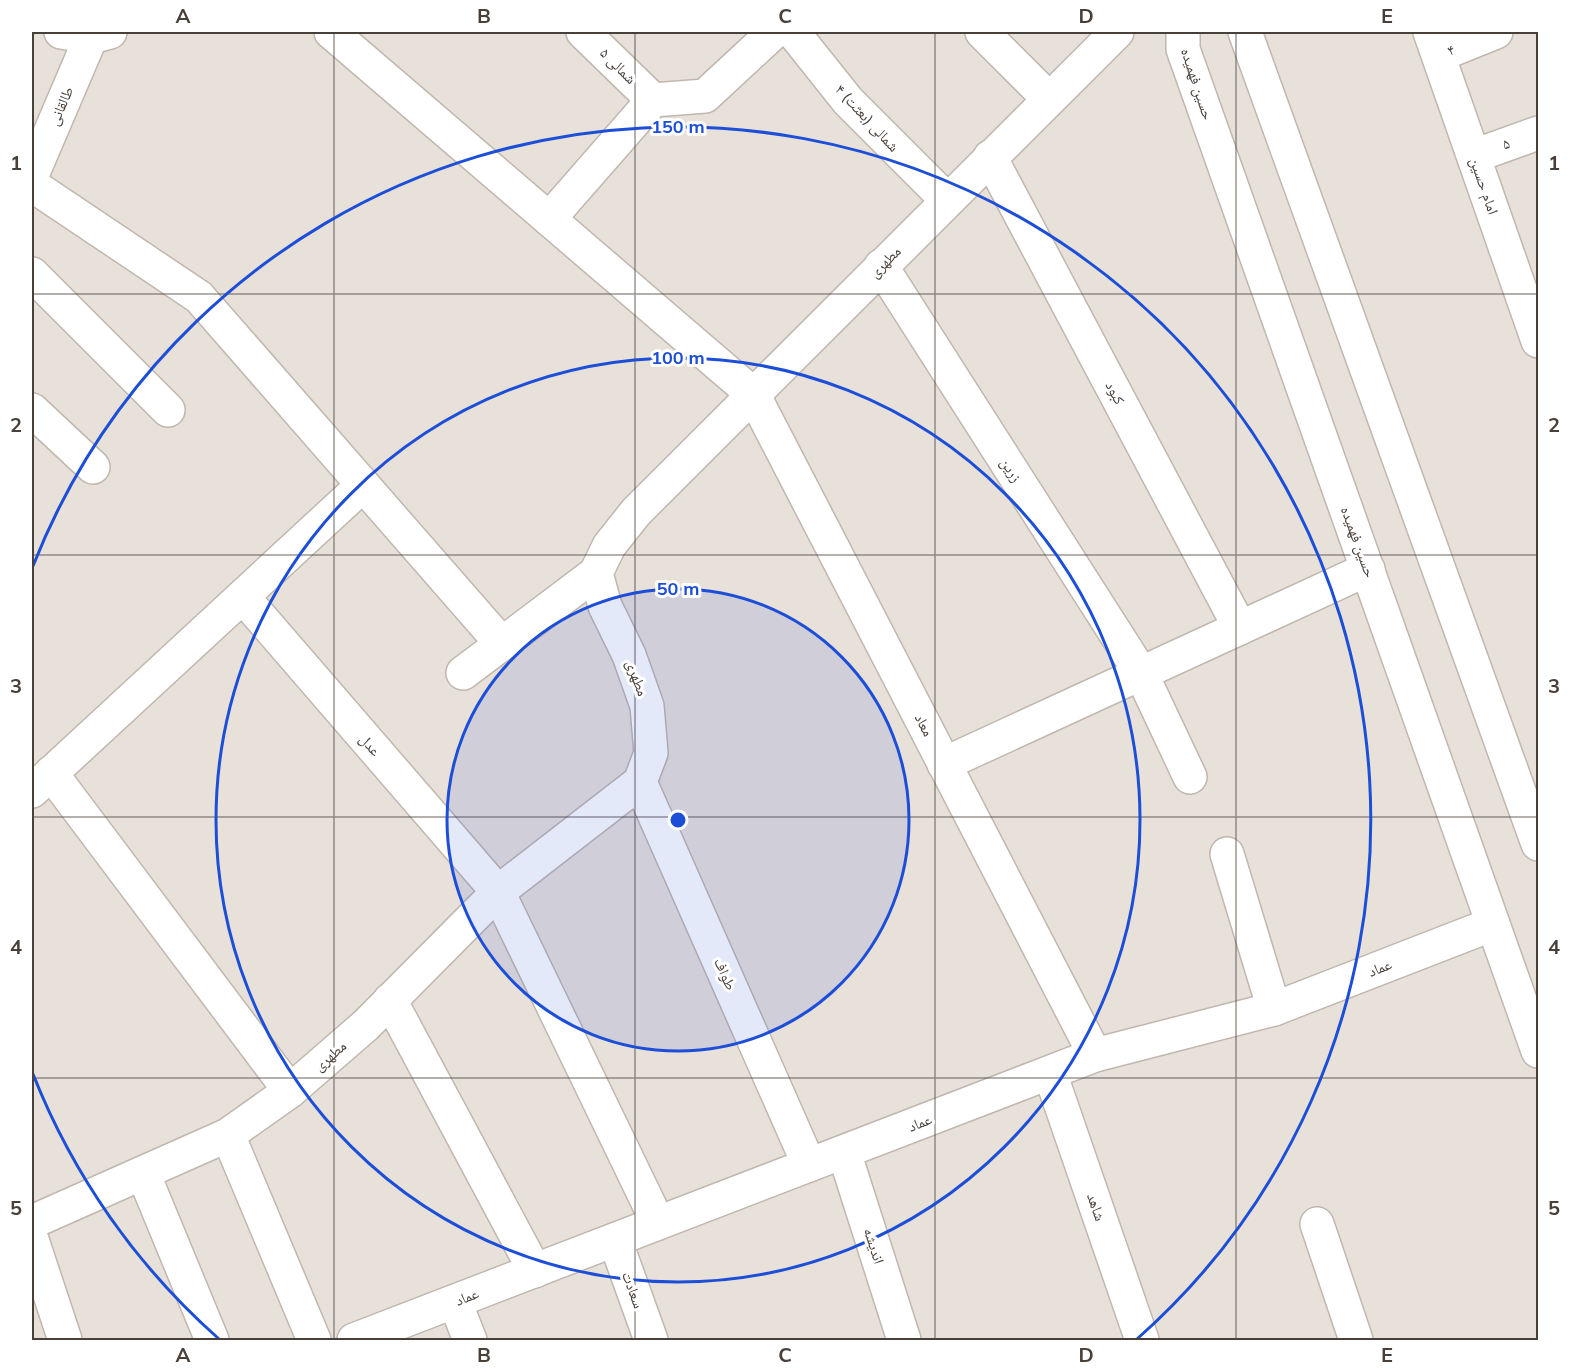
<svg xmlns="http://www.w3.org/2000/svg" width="1570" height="1372" viewBox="0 0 1570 1372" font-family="Mulish,'Noto Naskh Arabic',sans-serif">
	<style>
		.residential { fill: #e8e1da }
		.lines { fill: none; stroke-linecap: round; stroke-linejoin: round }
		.minor-casing { stroke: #c0b7af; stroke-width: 36 }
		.minor { stroke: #fff; stroke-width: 33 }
		.grid { fill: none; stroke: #49403a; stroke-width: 1.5; stroke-opacity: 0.55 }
		.ring { fill: none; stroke: #1d4ed8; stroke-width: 3 }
		.labels { text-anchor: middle; stroke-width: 6; stroke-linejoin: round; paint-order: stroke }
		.street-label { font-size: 15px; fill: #49403a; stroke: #fff }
		.centre { fill: #1d4ed8; stroke: #fff; stroke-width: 3 }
		.ring-label { font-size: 18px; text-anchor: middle; font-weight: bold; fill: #1d4ed8; stroke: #fff; stroke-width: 6; stroke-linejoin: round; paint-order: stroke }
		.neatline { fill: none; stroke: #49403a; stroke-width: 2 }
		.grid-label { font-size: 20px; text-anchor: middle; font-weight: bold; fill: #49403a }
	</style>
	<rect width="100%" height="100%" fill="#f5f1ec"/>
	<rect class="residential" x="32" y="32" width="1506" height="1308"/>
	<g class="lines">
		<defs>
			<g id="minor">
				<path d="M61 32 91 37 110 32"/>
				<path d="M331 32 753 394 1095 1055"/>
				<path d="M583 32 653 100"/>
				<path d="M793 32 848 101 947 200"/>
				<path d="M982 32 1048 98"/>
				<path d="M1183 32V49L1538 1051"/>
				<path d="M1245 32 1538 844"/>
				<path d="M1430 32 1538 341"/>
				<path d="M1439 55 1496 32"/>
				<path d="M1474 156 1538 133"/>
				<path d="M990 157 1240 628"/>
				<path d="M32 175 91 37"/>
				<path d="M32 185 199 297 502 644"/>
				<path d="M549 219 653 100 705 96 774 32"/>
				<path d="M881 266 1141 673 1190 777"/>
				<path d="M32 274 168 410"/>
				<path d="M32 410 93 467"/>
				<path d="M243 597 498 892 658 1223"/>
				<path d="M463 673 596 573"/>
				<path d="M944 764 1368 569"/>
				<path d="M51 773 290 1091"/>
				<path d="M640 782 809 1165"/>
				<path d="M32 791 363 485"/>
				<path d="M1227 854 1274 1009"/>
				<path d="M390 1000 535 1271"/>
				<path d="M1050 1073 1142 1340"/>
				<path d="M228 1135 314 1340"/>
				<path d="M844 1152 904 1340"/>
				<path d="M143 1173 212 1340"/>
				<path d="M32 1222 228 1135 290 1091 366 1025 498 892 640 782 651 753 647 706 629 655 605 606 596 573 609 546 636 512 1117 32"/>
				<path d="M1317 1224 1356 1340"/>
				<path d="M32 1240 65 1340"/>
				<path d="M615 1240 651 1340"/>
				<path d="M455 1302 470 1340"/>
				<path d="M354 1340 1095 1055 1274 1009 1493 924"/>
			</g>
		</defs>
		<use href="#minor" class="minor-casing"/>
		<use href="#minor" class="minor"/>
	</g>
	<path class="grid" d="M334 32V1340M635 32V1340M935 32V1340M1236 32V1340M32 294H1538M32 555H1538M32 817H1538M32 1078H1538"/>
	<circle cx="678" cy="820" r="231" fill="#1d4ed8" fill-opacity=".12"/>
	<g class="ring">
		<circle cx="678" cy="820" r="231"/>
		<circle cx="678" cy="820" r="462"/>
		<path d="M219 1339A693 693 0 0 1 33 1074M33 566A693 693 0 1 1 1137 1339"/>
	</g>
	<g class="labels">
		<g class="street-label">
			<text transform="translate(1451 50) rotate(-22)" y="5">۴</text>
			<text transform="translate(618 66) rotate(45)" y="5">۵ شمالی</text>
			<text transform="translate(1197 84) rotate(72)" y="5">حسین فهمیده</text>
			<text transform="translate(61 106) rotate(-66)" y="5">طالقانی</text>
			<text transform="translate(867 118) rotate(47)" y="5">۴ شمالی (بعثت)</text>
			<text transform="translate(1506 144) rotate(-19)" y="5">۵</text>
			<text transform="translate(1484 186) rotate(71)" y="5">امام حسین</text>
			<text transform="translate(885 262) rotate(-45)" y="5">مطهری</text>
			<text transform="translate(1115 393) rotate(62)" y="5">کبود</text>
			<text transform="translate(1011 470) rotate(57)" y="5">زرین</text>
			<text transform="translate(1358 542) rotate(70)" y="5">حسین فهمیده</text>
			<text transform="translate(637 678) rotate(70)" y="5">مطهری</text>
			<text transform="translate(924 725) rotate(63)" y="5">معاد</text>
			<text transform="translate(370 745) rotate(49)" y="5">عدل</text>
			<text transform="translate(1380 968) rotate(-21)" y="5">عماد</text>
			<text transform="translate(725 974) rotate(66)" y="5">طواف</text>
			<text transform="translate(330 1056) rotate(-41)" y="5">مطهری</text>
			<text transform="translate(920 1123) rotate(-21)" y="5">عماد</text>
			<text transform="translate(1096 1207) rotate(71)" y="5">شاهد</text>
			<text transform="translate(874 1246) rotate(72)" y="5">اندیشه</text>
			<text transform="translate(633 1290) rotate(70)" y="5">سعادت</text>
			<text transform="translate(467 1297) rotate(-21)" y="5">عماد</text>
		</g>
	</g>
	<circle cx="678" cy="820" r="9" class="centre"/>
	<g class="ring-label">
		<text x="678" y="133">150 m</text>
		<text x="678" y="364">100 m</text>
		<text x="678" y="595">50 m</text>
	</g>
	<rect width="1570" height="1372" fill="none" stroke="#ffffff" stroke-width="66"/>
	<rect x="33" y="33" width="1504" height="1306" class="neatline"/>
	<g class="grid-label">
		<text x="183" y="23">A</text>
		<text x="484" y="23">B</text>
		<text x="785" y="23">C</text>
		<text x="1086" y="23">D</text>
		<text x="1387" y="23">E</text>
		<text x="16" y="170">1</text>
		<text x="1554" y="170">1</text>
		<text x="16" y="432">2</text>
		<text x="1554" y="432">2</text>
		<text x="16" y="693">3</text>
		<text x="1554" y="693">3</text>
		<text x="16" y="954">4</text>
		<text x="1554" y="954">4</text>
		<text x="16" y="1215">5</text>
		<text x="1554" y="1215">5</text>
		<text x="183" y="1362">A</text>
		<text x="484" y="1362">B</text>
		<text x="785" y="1362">C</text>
		<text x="1086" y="1362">D</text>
		<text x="1387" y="1362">E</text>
	</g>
</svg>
